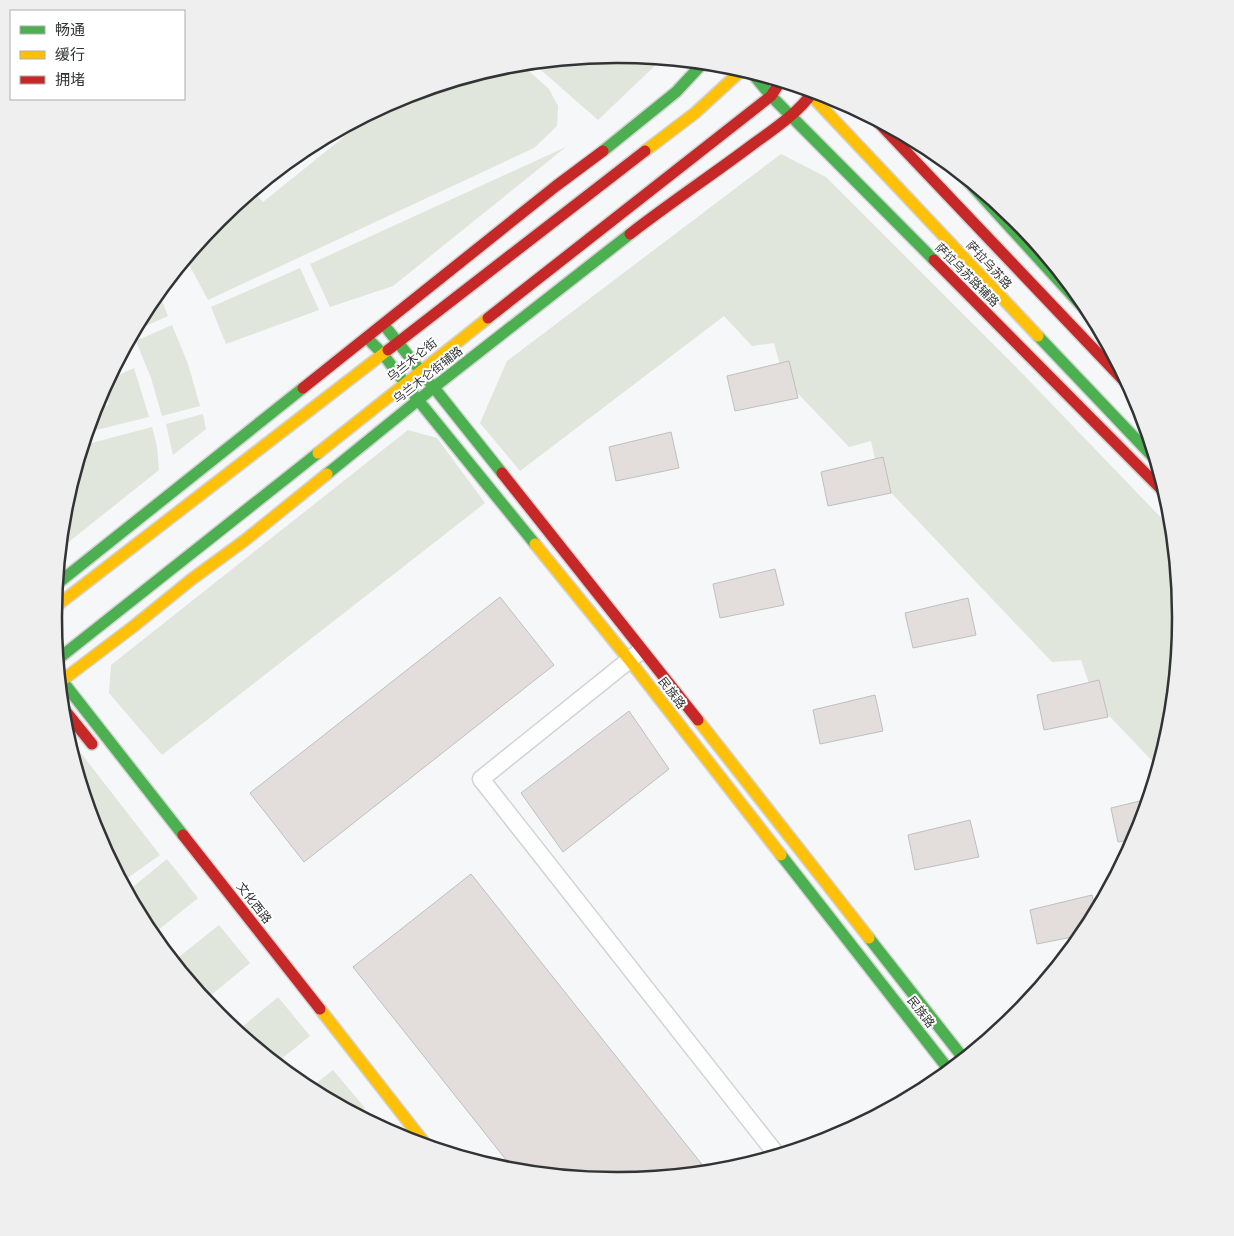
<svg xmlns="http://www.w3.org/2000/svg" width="1234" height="1236" viewBox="0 0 1234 1236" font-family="Barlow,'Noto Sans SC',sans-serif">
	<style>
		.green { fill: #e0e6db }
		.building { fill: #e3dedb; stroke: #bfbfc0 }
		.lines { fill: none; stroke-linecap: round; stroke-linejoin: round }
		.street-casing { stroke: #d2d3d5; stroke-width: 19 }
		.fast-casing { stroke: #d2d3d5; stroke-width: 14 }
		.slow-casing { stroke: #d2d3d5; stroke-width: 14 }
		.jam-casing { stroke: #d2d3d5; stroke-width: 14 }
		.street { stroke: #fefefe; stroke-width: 16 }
		.fast { stroke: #4caf50; stroke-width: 11 }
		.slow { stroke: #ffc107; stroke-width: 11 }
		.jam { stroke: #c62828; stroke-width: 11 }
		.labels { text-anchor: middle; stroke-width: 4; stroke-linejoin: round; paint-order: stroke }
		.street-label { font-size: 12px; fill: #313334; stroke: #fff }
		.rim { fill: none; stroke: #313334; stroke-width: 2.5 }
	</style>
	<rect width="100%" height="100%" fill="#f5f7f9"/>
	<g class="green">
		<path d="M617 55 662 59 598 120 533 63Z"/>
		<path d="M521 64 549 89 558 106 557 126 534 148 208 300 186 259 219 220 253 191 263 202 376 111 402 98 507 66Z"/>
		<path d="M566 147 393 286 330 307 310 264Z"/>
		<path d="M781 154 826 177 1017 368 1171 528 1180 618 1169 728 1158 767 1095 701 1081 660 1052 662 880 481 871 441 849 447 784 379 774 343 752 346 724 316 520 471 480 423 507 361Z"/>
		<path d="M300 268 319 310 226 344 211 307Z"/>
		<path d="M159 293 168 316 135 331 149 305Z"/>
		<path d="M172 325 188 364 200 406 162 416 151 378 136 341Z"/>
		<path d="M134 368 149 417 88 432 93 413 109 404 104 389 108 380Z"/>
		<path d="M203 414 206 429 173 455 166 424Z"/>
		<path d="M152 427 157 447 159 470 61 548 65 508 84 445Z"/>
		<path d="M408 430 437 438 485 503 162 755 109 693 111 665Z"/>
		<path d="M66 734 160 855 122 882 97 833Z"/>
		<path d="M167 859 198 898 152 935 128 891Z"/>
		<path d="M219 925 250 963 205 1000 174 961Z"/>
		<path d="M278 997 310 1036 276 1063 237 1031Z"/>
		<path d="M333 1070 365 1108 357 1115 309 1089Z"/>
	</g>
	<g class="building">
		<path d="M789 361 798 398 735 411 727 376Z"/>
		<path d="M671 432 679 468 616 481 609 447Z"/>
		<path d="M883 457 891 493 828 506 821 472Z"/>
		<path d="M775 569 784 605 720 618 713 584Z"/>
		<path d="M500 597 554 665 304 862 250 793Z"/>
		<path d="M968 598 976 635 913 648 905 613Z"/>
		<path d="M1099 680 1108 717 1044 730 1037 695Z"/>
		<path d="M875 695 883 731 820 744 813 710Z"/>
		<path d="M629 711 669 769 563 852 521 793Z"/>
		<path d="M1148 799 1134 839 1118 842 1111 808Z"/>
		<path d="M970 820 979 857 915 870 908 835Z"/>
		<path d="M471 874 708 1172 617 1181 515 1171 353 967Z"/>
		<path d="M1092 895 1096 911 1082 935 1037 944 1030 910Z"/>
	</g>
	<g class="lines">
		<defs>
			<path id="street" d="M638 653 481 779 777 1155"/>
			<g id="fast">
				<path d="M752 73 771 96 934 260"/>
				<path d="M603 151 676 92 703 63"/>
				<path d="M964 177 1090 315"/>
				<path d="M384 325 502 473"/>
				<path d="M1038 336 1154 458"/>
				<path d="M367 338 382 353 418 400 535 544"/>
				<path d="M327 474 433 388 630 234"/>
				<path d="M57 584 303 388"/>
				<path d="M58 659 318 453"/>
				<path d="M60 678 183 835"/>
				<path d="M781 855 949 1070"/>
				<path d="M869 938 964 1059"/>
			</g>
			<g id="slow">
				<path d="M805 89 1038 336"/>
				<path d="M645 151 695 113 742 70"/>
				<path d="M318 453 488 318"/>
				<path d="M535 544 630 661 781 855"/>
				<path d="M55 607 388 350"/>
				<path d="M60 682 134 626 192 579 244 541 327 474"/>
				<path d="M698 720 869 938"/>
				<path d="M320 1009 427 1146"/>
			</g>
			<g id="jam">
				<path d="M878 122 1127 384"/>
				<path d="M630 234C670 203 712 175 752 145 774 129 797 114 813 92"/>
				<path d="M934 260 1165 493"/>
				<path d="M488 318 771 96 780 82"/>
				<path d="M388 350 645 151"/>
				<path d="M303 388 556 186 603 151"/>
				<path d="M502 473 698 720"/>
				<path d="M63 708 92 744"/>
				<path d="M183 835 320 1009"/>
			</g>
		</defs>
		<use href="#street" class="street-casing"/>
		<use href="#fast" class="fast-casing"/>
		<use href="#slow" class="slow-casing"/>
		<use href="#jam" class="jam-casing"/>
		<use href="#street" class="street"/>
		<use href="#fast" class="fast"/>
		<use href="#slow" class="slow"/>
		<use href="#jam" class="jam"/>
	</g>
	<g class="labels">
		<g class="street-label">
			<text transform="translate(989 265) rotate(47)" y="4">萨拉乌苏路</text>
			<text transform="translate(967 275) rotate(45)" y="4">萨拉乌苏路辅路</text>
			<text transform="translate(412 360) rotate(-39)" y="4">乌兰木仑街</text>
			<text transform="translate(428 375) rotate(-38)" y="4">乌兰木仑街辅路</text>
			<text transform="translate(672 693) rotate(52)" y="4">民族路</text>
			<text transform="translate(254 903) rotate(52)" y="4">文化西路</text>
			<text transform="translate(921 1012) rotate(52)" y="4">民族路</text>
		</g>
	</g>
	<path d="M0 0H1234V1236H0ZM616 63H618A554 554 0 0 1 1172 617V618A554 554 0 0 1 618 1172H616A554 554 0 0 1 62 618V617A554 554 0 0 1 616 63Z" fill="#efefef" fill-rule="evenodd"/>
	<path class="rim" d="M616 63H618A554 554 0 0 1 1172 617V618A554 554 0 0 1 618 1172H616A554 554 0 0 1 62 618V617A554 554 0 0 1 616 63Z"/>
	<rect x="10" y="10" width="175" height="90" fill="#ffffff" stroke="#adadae"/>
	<rect x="20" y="26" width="25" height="8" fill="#4caf50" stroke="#adadae"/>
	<text x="55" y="35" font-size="15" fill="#313334">畅通</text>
	<rect x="20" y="51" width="25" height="8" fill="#ffc107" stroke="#adadae"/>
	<text x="55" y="60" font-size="15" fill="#313334">缓行</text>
	<rect x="20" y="76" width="25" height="8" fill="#c62828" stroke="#adadae"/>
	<text x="55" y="85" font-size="15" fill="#313334">拥堵</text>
</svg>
